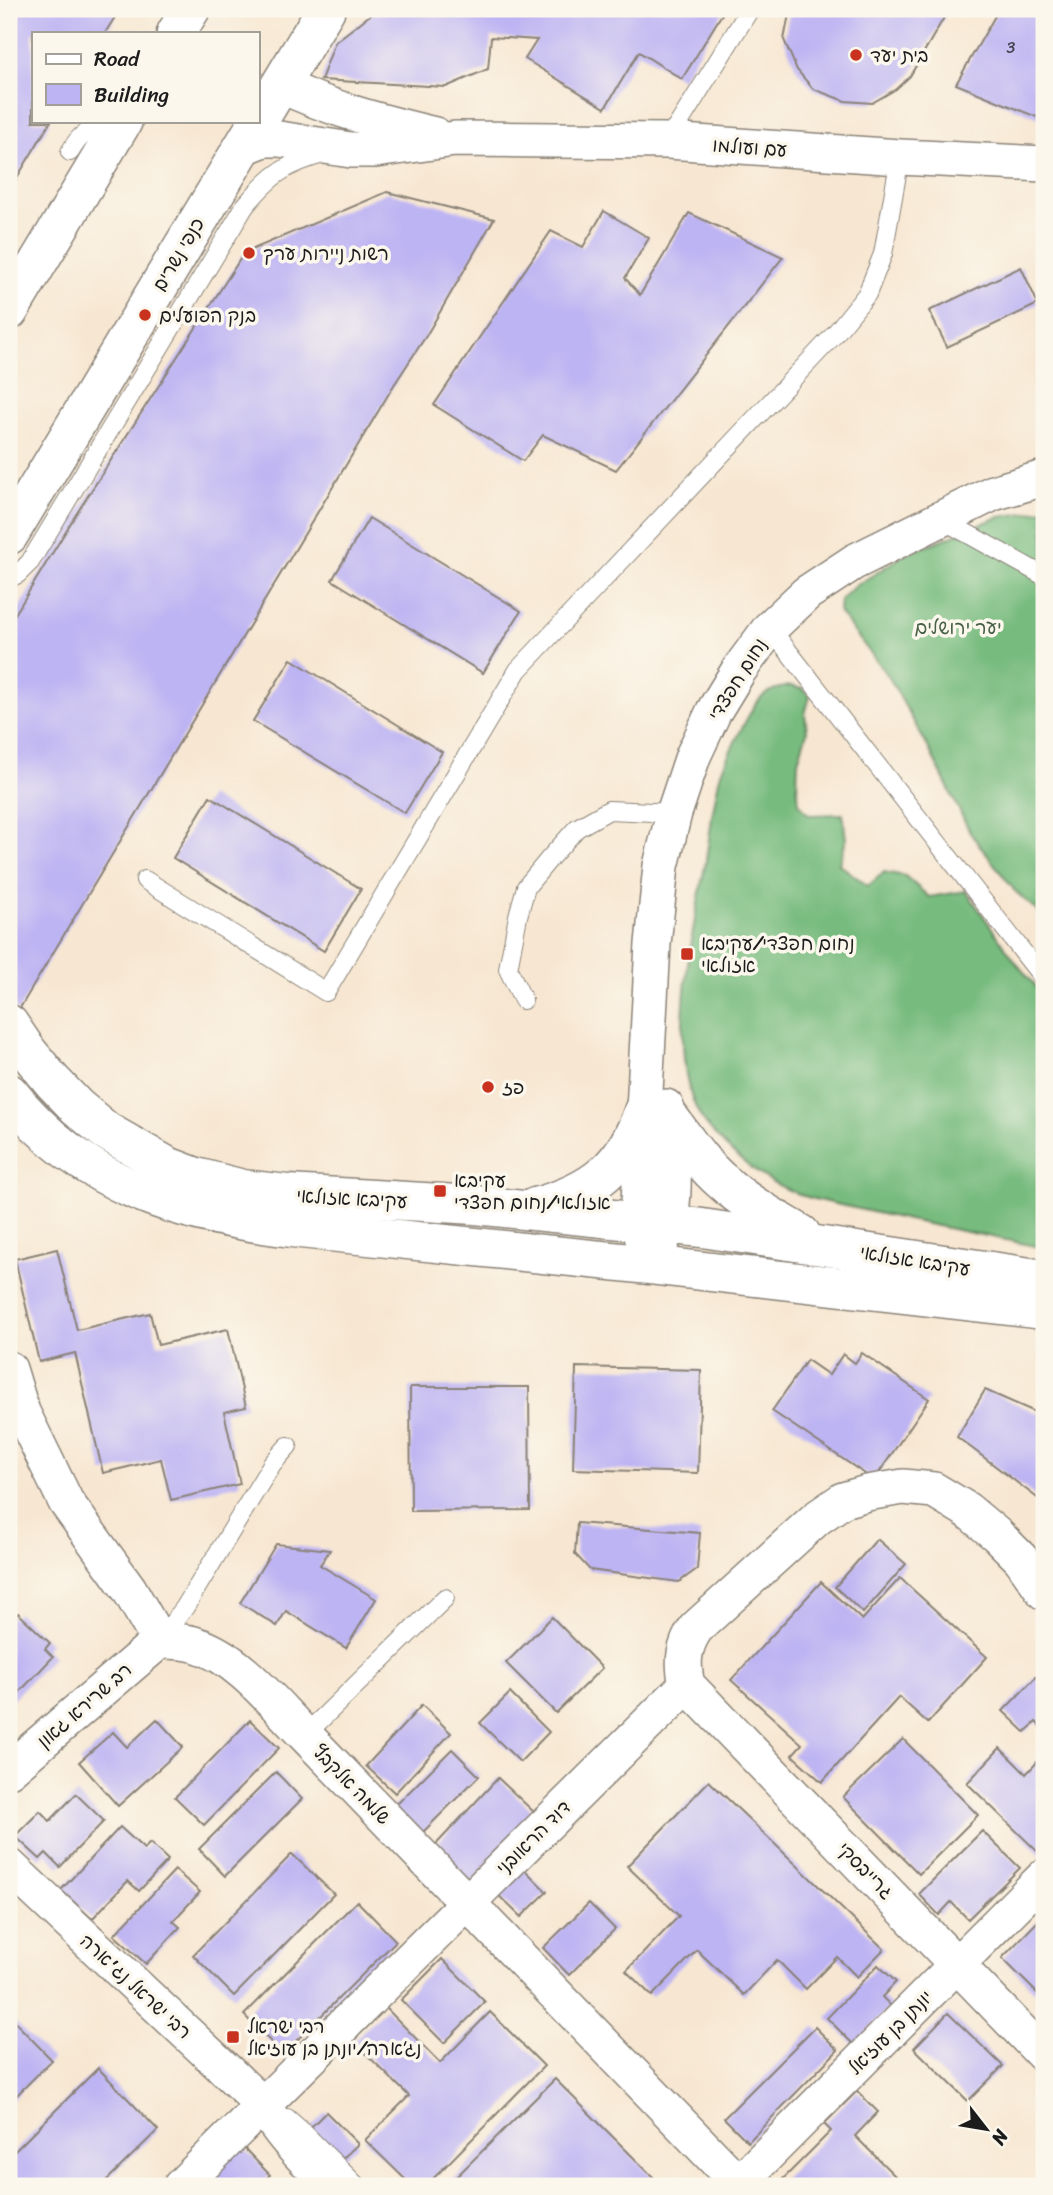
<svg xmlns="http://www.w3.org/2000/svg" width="1053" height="2195" viewBox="0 0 1053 2195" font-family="Sriracha,'Playpen Sans Hebrew',sans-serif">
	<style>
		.forest { fill: #77bb7e; stroke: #4a6c4d; stroke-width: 2 }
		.building { fill: #bdb4f3 }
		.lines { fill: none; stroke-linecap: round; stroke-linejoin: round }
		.service-casing { stroke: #8a8277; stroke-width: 20 }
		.minor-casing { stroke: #8a8277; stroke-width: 38 }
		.tertiary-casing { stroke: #8a8277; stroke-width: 41 }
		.service { stroke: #fff; stroke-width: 18 }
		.minor { stroke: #fff; stroke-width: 35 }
		.tertiary { stroke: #fff; stroke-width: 38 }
		.poi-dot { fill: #c8321e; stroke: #fbf7ec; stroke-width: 2.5 }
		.labels { text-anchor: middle; stroke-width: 7; stroke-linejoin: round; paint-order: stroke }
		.number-label { font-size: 16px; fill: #444252 }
		.poi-label { font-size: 19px; fill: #1c1c1c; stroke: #fbf7ec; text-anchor: start }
		.street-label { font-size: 19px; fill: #1c1c1c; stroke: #fbf7ec }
		.park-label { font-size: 19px; fill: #465f46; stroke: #fbf7ec }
	</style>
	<rect width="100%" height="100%" fill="#fbf7ec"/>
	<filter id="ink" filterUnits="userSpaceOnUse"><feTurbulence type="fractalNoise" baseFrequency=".0143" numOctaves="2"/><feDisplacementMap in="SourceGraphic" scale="14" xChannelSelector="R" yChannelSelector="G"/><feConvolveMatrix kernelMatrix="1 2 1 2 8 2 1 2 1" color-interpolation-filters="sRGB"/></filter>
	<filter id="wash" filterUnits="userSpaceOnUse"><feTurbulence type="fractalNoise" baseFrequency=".00686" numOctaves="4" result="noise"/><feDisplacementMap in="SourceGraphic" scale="28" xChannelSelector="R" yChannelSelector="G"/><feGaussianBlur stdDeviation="1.57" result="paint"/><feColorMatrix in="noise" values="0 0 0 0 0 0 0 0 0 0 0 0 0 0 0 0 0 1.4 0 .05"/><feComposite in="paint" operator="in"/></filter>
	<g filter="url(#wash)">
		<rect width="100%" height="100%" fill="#f7e7d2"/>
		<g class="forest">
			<path d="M1044 510V917L1015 891 971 834 929 749 890 679 839 612 840 600 854 587 906 554 999 517Z"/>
			<path d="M790 686 803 689 810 696 805 714 807 732 798 761 797 784 799 803 809 815 843 814 846 840 839 864 868 886 884 872 905 876 929 897 966 891 1017 964 1044 996V1248C984 1235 923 1224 863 1210 843 1205 821 1202 801 1195 764 1182 729 1154 705 1123 661 1066 694 927 706 860 710 832 713 803 720 776 725 760 748 714 758 701 768 690 777 688 790 686Z"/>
		</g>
		<g id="blocks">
			<g class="building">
				<path d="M9 9H120L105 33H33V121H51L9 191Z"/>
				<path d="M378 9H725L682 79 639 52 605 108 525 59 537 40 491 37 488 69 446 87 321 80 335 42Z"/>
				<path d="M790 9H949L910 76 896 89 872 103 845 101 813 89 797 70 784 40Z"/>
				<path d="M999 9H1044V120L956 84Z"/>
				<path d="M387 192 494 219 426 336 394 385 17 1013 9 990V624L75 516 244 253Z"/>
				<path d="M604 211 649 238 625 278 640 295 689 213 783 257 616 470 543 435 523 461 434 405 551 231 583 247Z"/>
				<path d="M1021 267 1038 304 947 347 929 311Z"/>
				<path d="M369 518 521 611 483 673 332 580Z"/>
				<path d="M291 659 442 752 405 813 253 721Z"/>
				<path d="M210 796 361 889 324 951 173 858Z"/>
				<path d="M57 1249 77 1330 150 1313 158 1345 228 1329 246 1407 224 1412 240 1484 171 1500 161 1459 103 1473 75 1353 39 1362 15 1259Z"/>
				<path d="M862 1353 929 1399 874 1480 772 1411 807 1360 829 1375 843 1354 855 1363Z"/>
				<path d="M576 1367 701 1370 698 1473 573 1469Z"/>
				<path d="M410 1387H529L530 1510 411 1511Z"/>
				<path d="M985 1390 1044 1416V1503L957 1437Z"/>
				<path d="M577 1523 700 1533 697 1569 679 1582 590 1570 575 1554Z"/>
				<path d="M877 1539 906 1564 863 1613 835 1587Z"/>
				<path d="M276 1544 330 1550 320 1565 376 1599 346 1648 286 1611 277 1626 240 1603Z"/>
				<path d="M900 1578 987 1657 928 1723 899 1697 822 1782 792 1755 802 1744 731 1680 821 1582 862 1620Z"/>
				<path d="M18 1613 50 1643 45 1649 53 1657 9 1703V1615L13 1619Z"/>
				<path d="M552 1617 602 1668 556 1713 506 1663Z"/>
				<path d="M1036 1677 1044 1685V1730L1036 1722 1025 1732 1003 1711Z"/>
				<path d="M510 1693 549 1732 520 1762 480 1723Z"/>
				<path d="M422 1705 451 1733 395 1793 366 1766Z"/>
				<path d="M157 1719 183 1747 118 1806 79 1762 113 1732 127 1747Z"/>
				<path d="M250 1720 279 1748 204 1825 175 1797Z"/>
				<path d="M903 1739 978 1815 919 1874 843 1797Z"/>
				<path d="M1000 1748 1026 1774 1042 1757 1044 1758V1858L967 1783Z"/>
				<path d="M452 1749 479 1776 420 1835 393 1808Z"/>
				<path d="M276 1772 302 1799 225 1876 199 1849Z"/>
				<path d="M498 1778 536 1814 466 1888 429 1852Z"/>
				<path d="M709 1781 884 1949 857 1977 837 1957 806 1989 777 1960 744 1995 697 1950 652 1996 626 1971 679 1916 627 1866Z"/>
				<path d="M76 1794 104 1821 60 1867 46 1853 40 1859 15 1836 40 1811 50 1821Z"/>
				<path d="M120 1827 144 1849 150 1843 168 1860 139 1891 128 1881 92 1919 61 1890Z"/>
				<path d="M982 1831 1020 1868 968 1919 951 1902 939 1915 919 1894Z"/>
				<path d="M292 1854 334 1894 234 1996 193 1955Z"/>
				<path d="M520 1865 547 1892 521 1917 494 1891Z"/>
				<path d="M175 1870 200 1892 173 1921 180 1927 146 1964 114 1935Z"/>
				<path d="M357 1901 396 1941 283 2054 244 2015Z"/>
				<path d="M589 1903 615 1929 569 1975 543 1948Z"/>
				<path d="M1044 1915V2000L1002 1958Z"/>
				<path d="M442 1959 485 2002 444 2043 401 2000Z"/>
				<path d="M878 1965 896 1982 882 1997 891 2006 854 2045 827 2018Z"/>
				<path d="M386 2008 440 2063 490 2012 544 2066 426 2186H412L365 2140 409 2096 353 2041Z"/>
				<path d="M948 2013 1003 2066 968 2101 914 2048Z"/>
				<path d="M9 2016 52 2060 9 2103Z"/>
				<path d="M815 2027 838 2050 748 2142 724 2118Z"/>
				<path d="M98 2068 158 2130 101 2186H10L9 2157Z"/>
				<path d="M555 2079 662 2186H447Z"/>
				<path d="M857 2091 878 2112 855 2136 898 2179 891 2186H784L780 2182 831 2131 824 2124Z"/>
				<path d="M326 2112 358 2144 341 2160 310 2128Z"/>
				<path d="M240 2144 270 2175 259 2186H207L203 2181Z"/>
			</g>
		</g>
	</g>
	<g filter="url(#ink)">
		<use href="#blocks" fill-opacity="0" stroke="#8a8277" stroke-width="2"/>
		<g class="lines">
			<defs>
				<g id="service">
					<path d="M668 141 750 9"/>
					<path d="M70 152C83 130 89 127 112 140"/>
					<path d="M941 519 1044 576"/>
					<path d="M9 578 18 574 30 562 245 206C270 176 285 164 323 154"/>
					<path d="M770 628 1044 979"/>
					<path d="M145 880 326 992 518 670 834 335 867 294 883 254 900 157"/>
					<path d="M523 1000 508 969 518 916 526 887 550 858 577 828 609 810 674 813"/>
					<path d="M159 1641 185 1607 272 1464 288 1446"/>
					<path d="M305 1735 445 1598"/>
					<path d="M287 2118 304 2133 357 2186"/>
				</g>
				<g id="minor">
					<path d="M281 85C330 109 381 122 435 135"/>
					<path d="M244 147 264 139H279L351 150H375L455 139 668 141 900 157 1044 164"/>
					<path d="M657 1251C661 1243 666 1234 668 1225 677 1196 673 1137 666 1107"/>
					<path d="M650 1265 638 1221 653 944 661 866 674 813 693 756 714 711 739 670 770 628 807 593 854 562 993 493 1044 478"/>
					<path d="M9 1369 22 1412 66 1502 129 1589 159 1641"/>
					<path d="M1044 1592 1021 1559 997 1535 967 1510 934 1490 903 1487 867 1493 843 1500 817 1518 696 1628C683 1647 682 1663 687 1685L1044 2055"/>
					<path d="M159 1641C172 1641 185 1641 197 1645 239 1658 275 1705 305 1735L741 2186"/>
					<path d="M9 1770 159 1641"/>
					<path d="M9 1866 263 2105C281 2137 306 2161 332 2186"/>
					<path d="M181 2186 687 1685"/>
					<path d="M736 2186 1044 1877"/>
				</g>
				<g id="tertiary">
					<path d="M176 33 191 9"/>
					<path d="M9 311 123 121"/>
					<path d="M9 535 326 9"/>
					<path d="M9 1024 28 1052 52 1081 77 1107 106 1131 167 1166 196 1177 243 1189 288 1194 475 1205 702 1228 1044 1279"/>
					<path d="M9 1093C83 1188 186 1216 300 1229L650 1265 1044 1310"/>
					<path d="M669 1117C686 1140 702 1165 724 1183 747 1204 775 1218 801 1234"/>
					<path d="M535 1207C593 1192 625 1167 644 1109"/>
				</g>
			</defs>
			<use href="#service" class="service-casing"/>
			<use href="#minor" class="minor-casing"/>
			<use href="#tertiary" class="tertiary-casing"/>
			<use href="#service" class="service"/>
			<use href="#minor" class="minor"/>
			<use href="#tertiary" class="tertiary"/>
		</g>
	</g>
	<g class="poi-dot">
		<circle cx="856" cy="55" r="7"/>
		<circle cx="249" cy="253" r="7"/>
		<circle cx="145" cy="315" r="7"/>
		<rect x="680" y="947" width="14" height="14" rx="3.5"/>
		<circle cx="488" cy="1087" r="7"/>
		<rect x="433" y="1184" width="14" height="14" rx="3.5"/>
		<rect x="226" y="2030" width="14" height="14" rx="3.5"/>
	</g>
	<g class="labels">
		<g class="number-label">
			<text x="1011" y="53">3</text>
		</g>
		<g class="poi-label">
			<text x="870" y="62">בית יעד</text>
			<text x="263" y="260">רשות ניירות ערך</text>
			<text x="159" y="322">בנק הפועלים</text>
			<text x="701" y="950">נחום חפצדי/עקיבא<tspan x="701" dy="22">אזולאי</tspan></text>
			<text x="502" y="1094">פז</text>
			<text x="454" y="1187">עקיבא<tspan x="454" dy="22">אזולאי/נחום חפצדי</tspan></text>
			<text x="247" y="2033">רבי ישראל<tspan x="247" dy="22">נג׳ארה/יונתן בן עוזיאל</tspan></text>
		</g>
		<g class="street-label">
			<text transform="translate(750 147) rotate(4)" y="7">עם ועולמו</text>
			<text transform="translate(178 254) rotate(-59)" y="7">כנפי נשרים</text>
			<text transform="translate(737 679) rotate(-58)" y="7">נחום חפצדי</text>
			<text transform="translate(352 1198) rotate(3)" y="7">עקיבא אזולאי</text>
			<text transform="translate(915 1260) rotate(9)" y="7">עקיבא אזולאי</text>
			<text transform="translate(84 1705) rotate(-41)" y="7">רב שרירא גאון</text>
			<text transform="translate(352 1784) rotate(46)" y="7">שלמה אלקבץ</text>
			<text transform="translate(533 1837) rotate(-45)" y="7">דוד הראובני</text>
			<text transform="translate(866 1870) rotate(46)" y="7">גרייבסקי</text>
			<text transform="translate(136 1986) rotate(43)" y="7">רבי ישראל נג'ארה</text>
			<text transform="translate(890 2032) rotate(-45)" y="7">יונתן בן עוזיאל</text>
		</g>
		<g class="park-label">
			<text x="958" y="634">יער ירושלים</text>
		</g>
	</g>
	<rect width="1053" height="2195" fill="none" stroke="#fbf7ec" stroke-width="35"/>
	<rect x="32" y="32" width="228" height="91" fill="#fbf7ec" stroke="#a29f99" stroke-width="2"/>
	<rect x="46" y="54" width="35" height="10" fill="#ffffff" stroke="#a29f99" stroke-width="2"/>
	<text x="94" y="66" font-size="21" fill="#1c1c1c">Road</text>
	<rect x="46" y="84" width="35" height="21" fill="#bdb4f3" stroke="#a29f99" stroke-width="2"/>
	<text x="94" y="102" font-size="21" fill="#1c1c1c">Building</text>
	<g transform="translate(986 2129) rotate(121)" stroke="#fbf7ec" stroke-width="5" paint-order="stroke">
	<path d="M0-5L12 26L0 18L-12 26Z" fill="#1c1c1c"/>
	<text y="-10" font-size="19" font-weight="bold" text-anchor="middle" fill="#1c1c1c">N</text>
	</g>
</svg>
